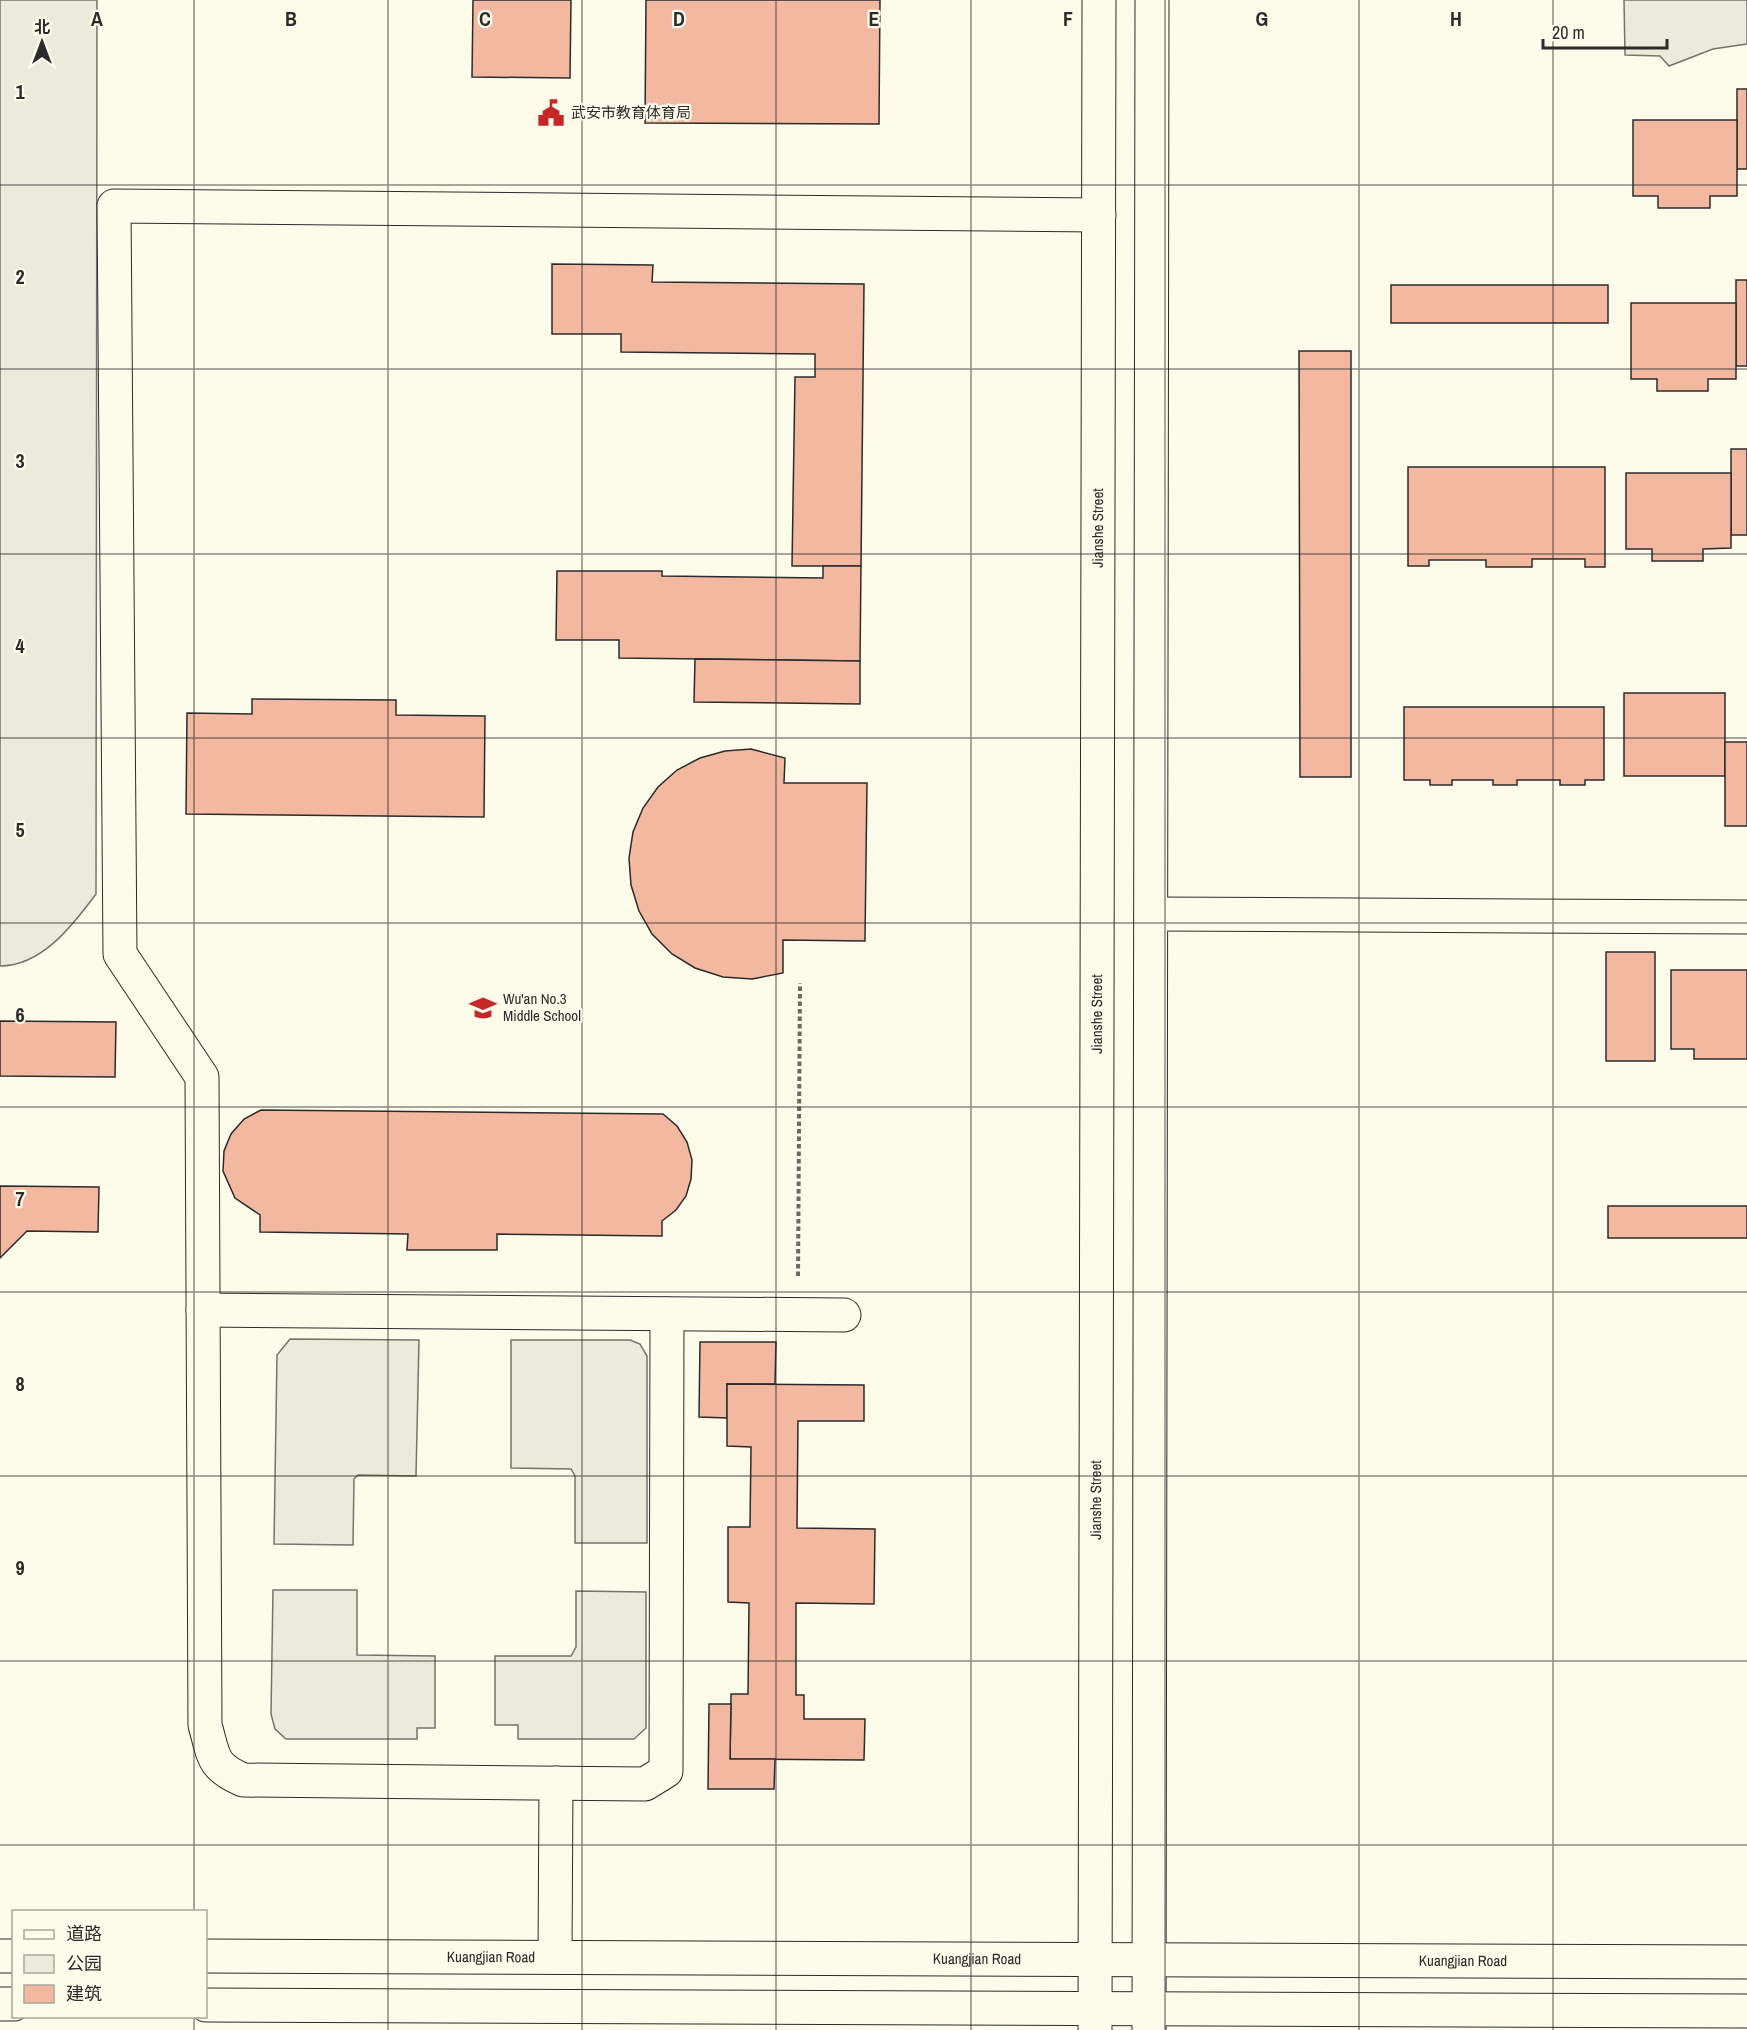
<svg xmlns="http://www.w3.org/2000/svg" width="1747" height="2030" viewBox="0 0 1747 2030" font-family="'Archivo Narrow','Noto Sans SC',sans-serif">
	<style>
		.green { fill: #ecebdb; stroke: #74746e; stroke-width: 1.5 }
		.building { fill: #f2b8a0; stroke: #2b2b2b; stroke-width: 1.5 }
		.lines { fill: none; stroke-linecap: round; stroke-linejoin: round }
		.minor-casing { stroke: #2b2b2b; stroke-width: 35 }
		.major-casing { stroke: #2b2b2b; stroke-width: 35 }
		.path { stroke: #6a6964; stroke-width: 4; stroke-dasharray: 4.5 3; stroke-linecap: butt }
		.minor { stroke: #fdfbea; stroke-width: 33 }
		.major { stroke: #fdfbea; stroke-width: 33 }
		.grid { fill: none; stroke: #2b2b2b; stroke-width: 1.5; stroke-opacity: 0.55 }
		.labels { text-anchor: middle; stroke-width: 4.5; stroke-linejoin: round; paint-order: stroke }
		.poi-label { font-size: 15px; fill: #2b2b2b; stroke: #fdfbea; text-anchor: start }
		.street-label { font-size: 15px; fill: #2b2b2b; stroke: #fdfbea }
		.grid-label { font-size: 20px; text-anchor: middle; font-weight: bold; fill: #2b2b2b; stroke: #fdfbea; stroke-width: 4.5; stroke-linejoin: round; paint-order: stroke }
	</style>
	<rect width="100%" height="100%" fill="#fdfbea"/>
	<g class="green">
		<path d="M0 0H97L96 894C73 925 42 966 0 966Z"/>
		<path d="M1624 0H1747V44L1713 49 1669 66 1660 56 1625 55Z"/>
		<path d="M290 1339 419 1340 416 1476 358 1475 354 1479 353 1545 274 1544 277 1355Z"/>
		<path d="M511 1340H630L640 1344 647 1356V1543H575V1476L571 1469 511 1468Z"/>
		<path d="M273 1590H357V1655L435 1656V1728H417V1739H286L275 1729 271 1714Z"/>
		<path d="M576 1591 646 1592V1728L634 1739H518V1725H495V1656H571L576 1647Z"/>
	</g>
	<g class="building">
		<path d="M473 0H571L570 78 472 77Z"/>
		<path d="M646 0H880L879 124 645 123Z"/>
		<rect x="1737" y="89" width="10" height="80"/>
		<path d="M1633 120H1737V196H1710V208H1658V196H1633Z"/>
		<path d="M552 264 653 265 652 282 864 284 861 566H792L795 377H815V354L621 352V334H552Z"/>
		<rect x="1736" y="280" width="11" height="86"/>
		<rect x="1391" y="285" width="217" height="38"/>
		<path d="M1631 303H1736V379H1708V391H1657V379H1631Z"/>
		<path d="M1299 351H1351V777H1300Z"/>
		<rect x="1731" y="449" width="16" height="86"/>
		<path d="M1408 467H1605V567H1585V559H1532V567H1486V560H1429V566H1408Z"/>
		<path d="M1626 473H1731V548L1703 549V561H1652V549H1626Z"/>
		<path d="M823 566H861L860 661 619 658V640H556L557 571H662V576L823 578Z"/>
		<path d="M695 659 860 661V704L694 702Z"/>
		<rect x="1624" y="693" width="101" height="83"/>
		<path d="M252 699 396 700V715L485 716 484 817 186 814 187 713 252 714Z"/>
		<path d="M1404 707H1604V780H1585V785H1560V780H1517V785H1493V780H1452V785H1430V780H1404Z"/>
		<rect x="1725" y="742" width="22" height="84"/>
		<path d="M751 749 785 758 784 783H867L865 941 783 940V973L752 979 723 977 695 968 672 954 652 934 639 911 631 885 629 858 633 832 643 808 658 787 677 770 700 758 725 751Z"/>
		<rect x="1606" y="952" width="49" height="109"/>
		<path d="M1671 970H1747V1059H1694V1049H1671Z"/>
		<path d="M0 1021 116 1022 115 1077 0 1076Z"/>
		<path d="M261 1110 663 1114 677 1126 687 1142 692 1160 691 1179 686 1196 676 1210 662 1221V1236L497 1234V1250H407L408 1234 260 1232V1215L235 1198 223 1171 224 1151 231 1134 244 1119Z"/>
		<path d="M0 1186 99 1187 98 1232 27 1231 0 1258Z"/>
		<rect x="1608" y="1206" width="139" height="32"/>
		<path d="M700 1342H776L775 1384H727V1418L699 1417Z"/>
		<path d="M727 1384 864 1385V1421H798L797 1528 875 1529 874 1604 796 1603V1695H804V1719H865L864 1760 730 1759 731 1694H748L749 1603 728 1602V1527H750L751 1447 727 1446Z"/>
		<path d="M709 1704H731L730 1759H775L774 1789H708Z"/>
	</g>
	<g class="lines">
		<defs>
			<g id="minor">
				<path d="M1151 914 1747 917"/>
				<path d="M203 1310 844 1315"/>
				<path d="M667 1314 666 1771 645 1784 243 1780C211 1766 214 1756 205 1725L202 1077 120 954 114 206 1099 215"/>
				<path d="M0 1956H14"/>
				<path id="s1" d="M206 1956 1747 1962"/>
				<path d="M555 1957 556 1783"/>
				<path d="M0 2004H14"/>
				<path d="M206 2005 1747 2011"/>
			</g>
			<g id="major">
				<path id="s2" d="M1095 2030 1099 0"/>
				<path d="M1149 2030 1152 0"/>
			</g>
		</defs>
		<use href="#minor" class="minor-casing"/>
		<use href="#major" class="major-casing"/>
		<path class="path" d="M798 1276 800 983"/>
		<use href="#minor" class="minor"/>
		<use href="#major" class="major"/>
	</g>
	<path class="grid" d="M194 0V1912M388 0V2030M582 0V2030M776 0V2030M971 0V2030M1165 0V2030M1359 0V2030M1553 0V2030M0 185H1747M0 369H1747M0 554H1747M0 738H1747M0 923H1747M0 1107H1747M0 1292H1747M0 1476H1747M0 1661H1747M0 1845H1747M194 2016V2030"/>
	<defs>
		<symbol id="civic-bare" viewBox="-9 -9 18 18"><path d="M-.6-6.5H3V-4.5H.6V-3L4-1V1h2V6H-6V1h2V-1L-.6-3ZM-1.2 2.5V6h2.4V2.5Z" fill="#c62828" stroke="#fdfbea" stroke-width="2.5" paint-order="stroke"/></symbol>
		<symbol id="school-bare" viewBox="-9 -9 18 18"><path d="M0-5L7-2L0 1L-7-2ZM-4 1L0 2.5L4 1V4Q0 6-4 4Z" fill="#c62828" stroke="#fdfbea" stroke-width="2.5" paint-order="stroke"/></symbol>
	</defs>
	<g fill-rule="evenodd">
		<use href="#civic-bare" x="532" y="94" width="38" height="38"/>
		<use href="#school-bare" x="464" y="989" width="38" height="38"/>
	</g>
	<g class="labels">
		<g class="poi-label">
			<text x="571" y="118">武安市教育体育局</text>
			<text x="503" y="1004">Wu'an No.3<tspan x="503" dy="17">Middle School</tspan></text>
		</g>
		<g class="street-label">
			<text dy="5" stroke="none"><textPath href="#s2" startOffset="1502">Jianshe Street</textPath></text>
			<text dy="5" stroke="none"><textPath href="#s2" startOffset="1016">Jianshe Street</textPath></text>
			<text dy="5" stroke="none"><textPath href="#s2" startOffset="530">Jianshe Street</textPath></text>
			<text dy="5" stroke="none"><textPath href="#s1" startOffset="285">Kuangjian Road</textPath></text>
			<text dy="5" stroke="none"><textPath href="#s1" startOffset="771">Kuangjian Road</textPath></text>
			<text dy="5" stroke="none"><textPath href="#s1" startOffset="1257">Kuangjian Road</textPath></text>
		</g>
	</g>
	<g class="grid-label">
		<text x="97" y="26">A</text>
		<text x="291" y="26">B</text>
		<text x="485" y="26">C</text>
		<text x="679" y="26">D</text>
		<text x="874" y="26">E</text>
		<text x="1068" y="26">F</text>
		<text x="1262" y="26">G</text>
		<text x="1456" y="26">H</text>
		<text x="20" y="99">1</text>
		<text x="20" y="284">2</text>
		<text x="20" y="468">3</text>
		<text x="20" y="653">4</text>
		<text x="20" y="837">5</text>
		<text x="20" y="1022">6</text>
		<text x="20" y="1206">7</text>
		<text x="20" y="1391">8</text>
		<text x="20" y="1575">9</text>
	</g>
	<rect x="12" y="1910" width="195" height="108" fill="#fdfbea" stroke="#a9a89e" stroke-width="1.5"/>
	<rect x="24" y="1930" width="30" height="9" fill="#fdfbea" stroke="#a9a89e" stroke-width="1.5"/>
	<text x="66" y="1940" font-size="18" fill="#2b2b2b">道路</text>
	<rect x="24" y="1955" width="30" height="18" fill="#ecebdb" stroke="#a9a89e" stroke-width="1.5"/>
	<text x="66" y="1970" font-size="18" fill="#2b2b2b">公园</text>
	<rect x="24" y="1985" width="30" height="18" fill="#f2b8a0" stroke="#a9a89e" stroke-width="1.5"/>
	<text x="66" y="2000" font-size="18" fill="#2b2b2b">建筑</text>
	<g transform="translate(42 42)" stroke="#fdfbea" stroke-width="4.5" paint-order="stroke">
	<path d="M0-4.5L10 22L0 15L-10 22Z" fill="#2b2b2b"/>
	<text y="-9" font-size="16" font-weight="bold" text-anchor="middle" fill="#2b2b2b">北</text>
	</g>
	<path d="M1543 39v9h124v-9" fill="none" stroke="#2b2b2b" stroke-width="3"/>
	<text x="1552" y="39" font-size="18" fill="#2b2b2b" stroke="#fdfbea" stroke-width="4.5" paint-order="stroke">20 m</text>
</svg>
